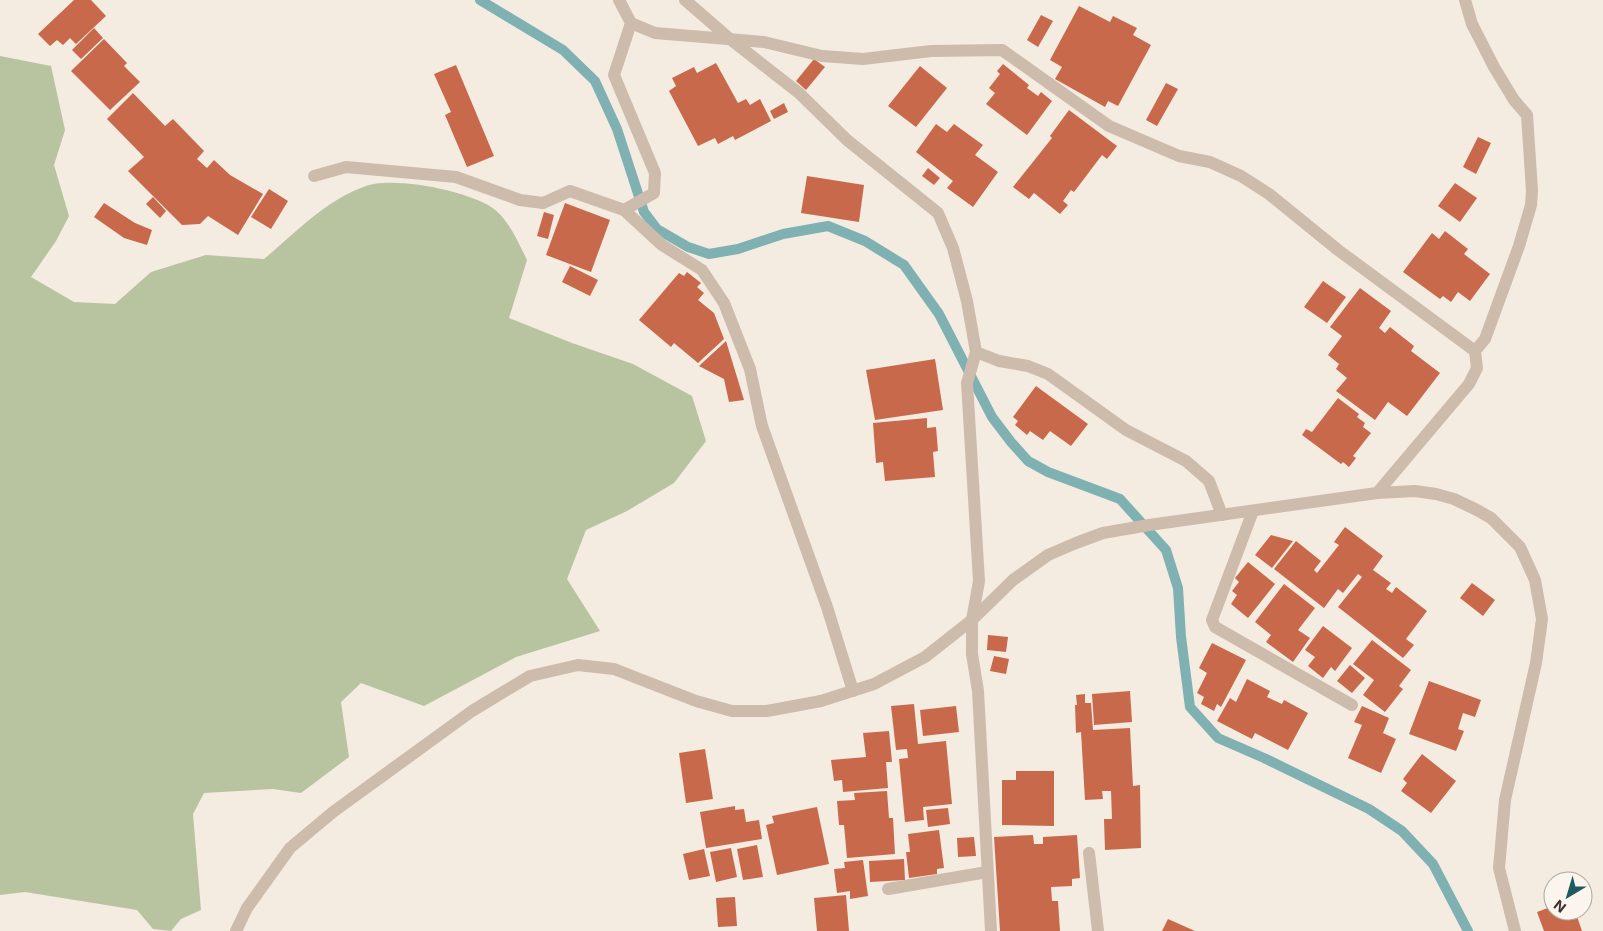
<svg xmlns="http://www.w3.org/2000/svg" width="1603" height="931" viewBox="0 0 1603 931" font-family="Inter,sans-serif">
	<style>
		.green { fill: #b8c4a0 }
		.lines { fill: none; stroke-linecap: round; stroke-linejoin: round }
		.stream { stroke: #7fb0b2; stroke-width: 10 }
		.building { fill: #c8694b }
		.service { stroke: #cdbbac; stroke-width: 12 }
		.minor { stroke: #cdbbac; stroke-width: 12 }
		.tertiary { stroke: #cdbbac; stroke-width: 12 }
	</style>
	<rect width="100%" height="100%" fill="#f4ebe1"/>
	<path class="green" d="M0 56 51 66 65 130 54 165 69 216 56 241 31 277 74 302 115 304 151 272 206 255 264 259C295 233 326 200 366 186 394 176 470 191 494 209 510 222 518 242 527 260L509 318 572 343 633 364 692 396 706 441 674 483 627 511 586 530 567 579 600 631 516 657 424 706 361 683 341 702 349 757 301 793 273 789 204 793 193 814 201 910 181 919 171 931 153 929 137 910 25 892 0 895Z"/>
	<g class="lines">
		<path class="stream" d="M480 0 563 50 595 81 617 129 644 212 657 229 688 247 709 254 738 249 783 234 828 226 865 241 904 265 939 314 992 417 1011 442 1028 461 1048 472 1120 499 1166 550 1178 588 1181 637 1190 707 1218 738 1264 758 1369 809 1402 831 1433 864 1468 931"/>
	</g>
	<g class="building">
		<path d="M74 0H91L106 16 76 44 70 38 63 45 57 40 50 46 38 34Z"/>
		<path d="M1079 6 1110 22 1113 16 1137 28 1133 35 1151 45 1118 106 1108 101 1105 107 1055 79 1062 67 1050 60Z"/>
		<path d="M1041 15 1053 21 1038 47 1027 40Z"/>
		<path d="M94 28 103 38 81 59 72 50Z"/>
		<path d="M104 39 127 63 124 66 140 82 110 110 71 71Z"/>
		<path d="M814 59 825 67 806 90 796 81Z"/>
		<path d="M716 63 738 103 746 99 750 105 760 99 771 121 735 140 733 136 718 144 715 138 698 146 669 91 676 86 672 78 694 67 697 73Z"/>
		<path d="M1003 64 1029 85 1027 88 1038 96 1041 92 1052 101 1027 135 986 104 995 93 989 88 1000 74 997 71Z"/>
		<path d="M456 65 494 156 467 167 445 115 451 112 434 74Z"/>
		<path d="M920 66 947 88 916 127 888 106Z"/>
		<path d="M1166 83 1178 89 1157 126 1146 120Z"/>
		<path d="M133 93 165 126 173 119 204 151 197 159 207 168 214 160 230 175 263 194 238 235 208 216 200 224 182 225 128 171 144 157 107 119Z"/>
		<path d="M784 103 788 112 774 119 770 111Z"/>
		<path d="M1069 110 1117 146 1107 159 1102 155 1074 192 1071 190 1063 201 1068 205 1060 214 1034 193 1029 199 1013 187 1052 138 1050 136Z"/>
		<path d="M936 124 947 132 954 124 983 145 975 155 998 172 973 207 947 188 953 181 916 152Z"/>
		<path d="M1478 137 1491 143 1476 174 1463 167Z"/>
		<path d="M928 168 940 178 934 185 922 176Z"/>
		<path d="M807 176 864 185 859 222 801 213Z"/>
		<path d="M1455 183 1477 198 1460 222 1438 206Z"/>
		<path d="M269 189 288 201 271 229 251 217Z"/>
		<path d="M153 197 166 211 160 218 146 204Z"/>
		<path d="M104 203 135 223 152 230 147 245 124 238 94 217Z"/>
		<path d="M565 203 610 220 591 272 546 255Z"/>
		<path d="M544 212 554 215 548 239 537 236Z"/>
		<path d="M1445 231 1468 249 1464 254 1490 274 1470 301 1458 292 1451 302 1443 296 1440 299 1403 272 1432 233 1439 239Z"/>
		<path d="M570 266 598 280 590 296 562 282Z"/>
		<path d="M687 272 701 283 697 287 704 293 698 300 714 313 724 339 698 363 674 343 671 347 639 320 679 273 684 276Z"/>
		<path d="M1323 281 1346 297 1327 323 1304 307Z"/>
		<path d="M1360 288 1391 311 1379 328 1385 333 1390 327 1414 346 1411 351 1440 373 1407 416 1388 402 1375 420 1336 391 1347 378 1336 369 1339 364 1328 355 1342 336 1330 327Z"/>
		<path d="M726 341 744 400 729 402 724 379 699 366Z"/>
		<path d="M935 359 943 410 875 420 866 370Z"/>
		<path d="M1036 386 1088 424 1071 446 1050 431 1043 440 1030 431 1027 435 1015 425 1018 421 1013 417Z"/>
		<path d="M1338 398 1359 414 1357 417 1365 423 1363 427 1371 433 1353 456 1356 458 1349 467 1343 462 1341 464 1302 435 1306 429 1312 432Z"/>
		<path d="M927 418V428L936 427 938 451 933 452 935 477 885 481 883 462 876 463 873 423Z"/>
		<path d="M1345 527 1383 556 1373 570 1391 583 1386 589 1392 593 1396 587 1427 611 1406 639 1414 645 1403 658 1338 607 1362 577 1358 574 1343 593 1338 589 1324 608 1274 569 1296 541 1321 561 1314 570 1317 573 1339 545 1334 542Z"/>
		<path d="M1271 535 1293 541 1272 568 1255 555Z"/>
		<path d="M1248 562 1275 584 1248 618 1231 604 1237 595 1232 591 1239 582 1235 578Z"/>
		<path d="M1472 583 1495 600 1483 616 1460 598Z"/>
		<path d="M1284 584 1315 608 1298 630 1310 638 1293 662 1266 642 1271 635 1255 622Z"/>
		<path d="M1323 626 1352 648 1335 671 1331 667 1323 678 1308 666 1315 657 1305 650Z"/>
		<path d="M988 635 1008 637 1006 652 987 650Z"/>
		<path d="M1372 640 1411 670 1399 686 1403 689 1385 712 1363 695 1374 680 1353 664Z"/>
		<path d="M1212 643 1246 660 1221 707 1217 704 1214 711 1201 704 1204 697 1197 693 1207 673 1199 668Z"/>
		<path d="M994 656 1009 659 1006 674 990 671Z"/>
		<path d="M1350 665 1365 678 1352 693 1337 681Z"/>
		<path d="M1247 679 1270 691 1267 697 1282 704 1284 700 1308 713 1288 750 1255 733 1252 739 1217 721 1230 698 1236 702Z"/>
		<path d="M1429 681 1481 700 1475 717 1463 713 1458 729 1464 731 1456 751 1409 734Z"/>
		<path d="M1130 691 1132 722 1094 725 1092 694Z"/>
		<path d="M1085 694V703H1091L1093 730 1130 728 1133 786 1140 785 1141 848 1105 850 1104 819H1112L1111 791H1102L1103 799 1085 800 1081 732 1076 733 1075 705H1077L1076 695Z"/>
		<path d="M914 704 918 744 946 741 952 804 923 807 924 820 905 822 899 759 908 758 907 749 896 750 891 706Z"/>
		<path d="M956 706 959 732 923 736 920 710Z"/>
		<path d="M1362 706 1389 718 1383 733 1396 739 1381 773 1348 758 1362 725 1354 722Z"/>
		<path d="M889 731 892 762H886L888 788 843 792 842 780 834 781 831 760 866 757 863 733Z"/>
		<path d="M705 749 713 799 686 803 679 753Z"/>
		<path d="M1422 754 1456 781 1431 813 1401 791 1407 783 1403 779Z"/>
		<path d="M1016 771H1054V826L1002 825V780H1016Z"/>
		<path d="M887 791 889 818H893L895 854 847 858 844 825H839L837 801 855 800 854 793Z"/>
		<path d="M735 806V810L744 809 746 822 759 820 762 839 706 848 700 812Z"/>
		<path d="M817 807 829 864 777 875 766 825 774 823 772 816Z"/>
		<path d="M948 808 950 824 928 827 926 810Z"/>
		<path d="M939 830 944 868 937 869V874L909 878 906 852H910L908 834Z"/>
		<path d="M1033 835 1034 844H1043V837L1077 835 1080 878 1072 879V886L1051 887 1052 901H1058L1060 931H1000L994 837Z"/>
		<path d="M974 837 976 856 958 857 957 838Z"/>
		<path d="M757 845 763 877 743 880 737 849Z"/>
		<path d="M731 848 737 877 716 882 710 852Z"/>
		<path d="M704 849 710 876 689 880 683 854Z"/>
		<path d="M904 859 905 880 870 882 869 861Z"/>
		<path d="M863 860 868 896 850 899V891L837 893 834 869 845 868 844 862Z"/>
		<path d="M846 895 849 931H817L814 898Z"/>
		<path d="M735 897 737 926 718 927 716 898Z"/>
		<path d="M1553 906V911H1575L1582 931H1544L1537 912Z"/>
		<path d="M1168 919 1195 931H1162Z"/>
	</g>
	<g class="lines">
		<g class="service">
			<path d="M1253 511 1212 620 1215 627 1352 705"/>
			<path d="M1089 853 1098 931"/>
			<path d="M888 889 987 872"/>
		</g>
		<g class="minor">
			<path d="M619 0 631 23 614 75 655 173 654 193 624 210"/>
			<path d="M685 0 730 39 799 93 847 140 938 213 953 248 967 301 976 352 967 383 979 581 972 620V654L978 691 991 931"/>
			<path d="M631 23 655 33 764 42 822 56 863 59 931 51 1002 50 1109 126 1179 156 1210 162 1241 176 1269 194 1338 250 1475 351"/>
			<path d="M314 176 346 167 456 177 520 200 543 203 570 191 624 210 662 245 702 270 724 303 750 369 762 426 827 607 853 691"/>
			<path d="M976 352 999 361 1028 366 1048 374 1126 430 1186 461 1209 481 1222 515"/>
			<path d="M1377 493 1469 384 1477 368 1475 351 1485 339 1519 246 1531 205 1532 191 1527 115 1514 100 1494 67 1472 24 1465 0"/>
		</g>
		<path class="tertiary" d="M236 931 247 908 290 848 333 812 472 711 530 676 578 665 614 669 696 701 732 711H767L821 701 874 684 925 657 972 620 1013 580 1048 555 1076 543 1103 533 1149 525 1377 493 1415 491 1436 494 1454 499 1477 510 1491 518 1520 547 1535 580 1542 619 1536 663 1505 800 1499 868 1515 931"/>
	</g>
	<g transform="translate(1568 896) rotate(218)"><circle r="24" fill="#fbf5ee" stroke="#aea6a0"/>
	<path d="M0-4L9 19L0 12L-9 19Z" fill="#1f5a5e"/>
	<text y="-8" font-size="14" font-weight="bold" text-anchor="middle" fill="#3b302b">N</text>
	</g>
</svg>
